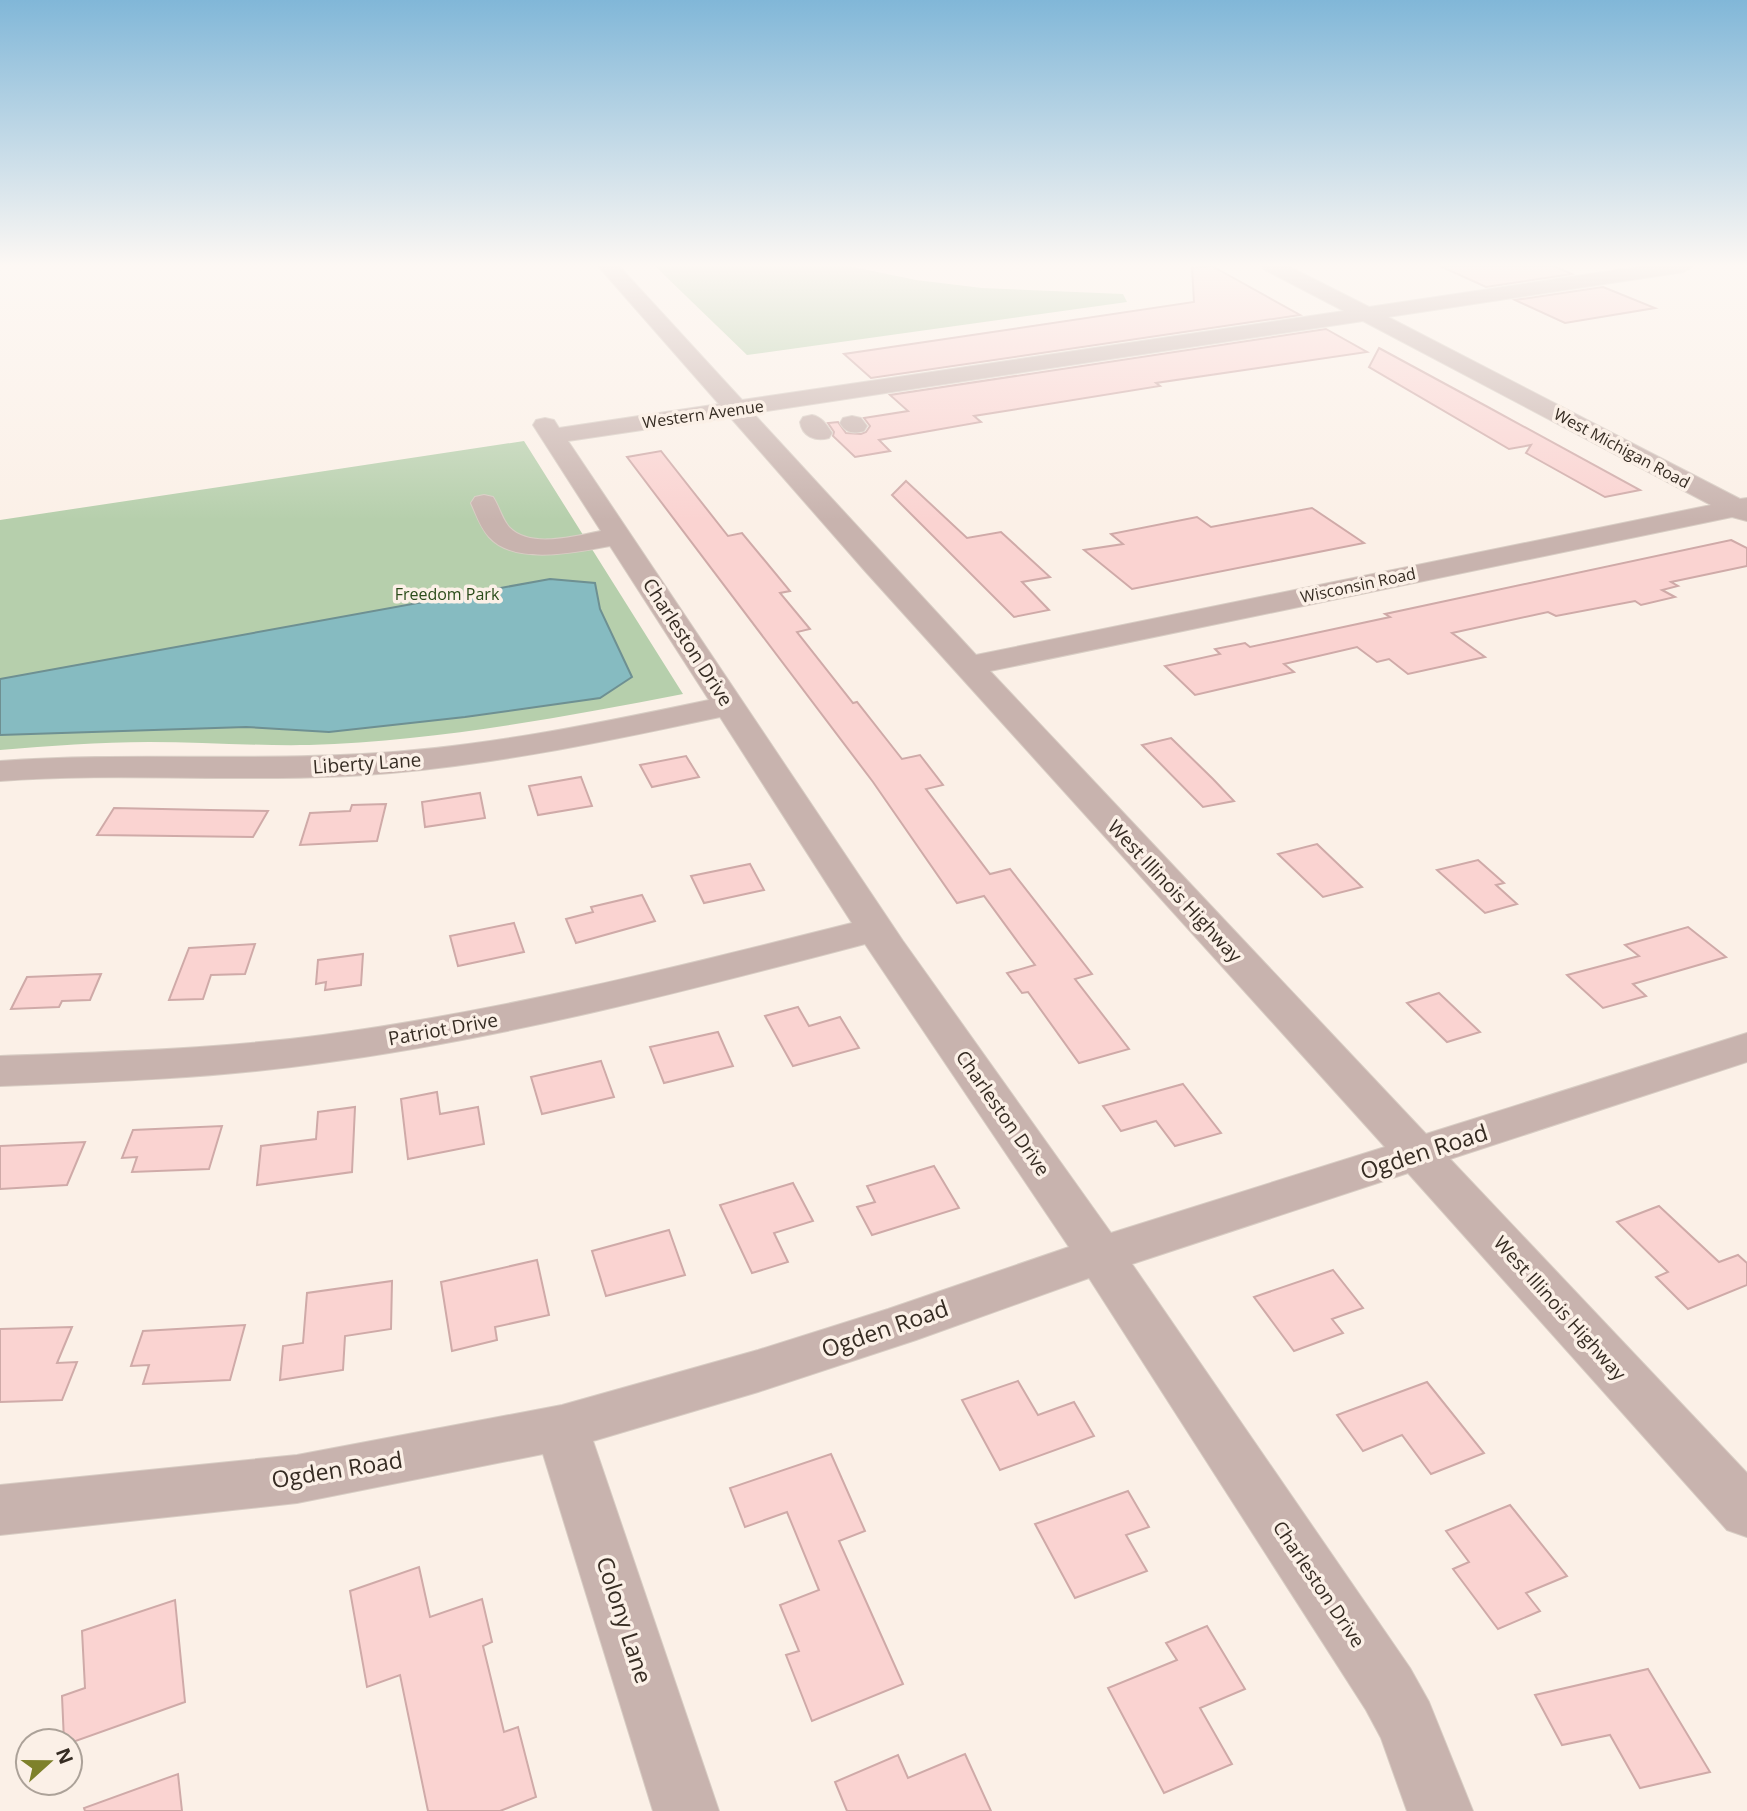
<svg xmlns="http://www.w3.org/2000/svg" width="1747" height="1811" viewBox="0 0 1747 1811" font-family="'Open Sans',sans-serif">
	<style>
		.green { fill: #b6cfac }
		.water { fill: #86bbc1; stroke: #6e9092; stroke-width: 2 }
		.building { fill: #fad3d1; stroke: #cfaaa8; stroke-width: 2 }
		.lines { fill: none; stroke-linecap: round; stroke-linejoin: round }
		.minor-casing { stroke: #d8cdc4; stroke-width: 2 }
		.minor { fill: #c8b3ae; fill-rule: evenodd }
		.labels { text-anchor: middle; stroke-width: 7; stroke-linejoin: round; paint-order: stroke }
		.far-street-label { font-size: 16px; fill: #362c23; stroke: #fbf0e7 }
		.far-park-label { font-size: 16px; fill: #2b4c1a; stroke: #fbf0e7 }
		.street-label { font-size: 19px; fill: #362c23; stroke: #fbf0e7 }
		.near-street-label { font-size: 23px; fill: #362c23; stroke: #fbf0e7 }
	</style>
	<rect width="100%" height="100%" fill="#fbf0e7"/>
	<g class="green">
		<path d="M655 266H849L916 280 982 288 1123 294 1127 302 747 355Z"/>
		<path d="M524 441 683 694C558 718 436 741 309 745 256 746 202 742 149 742 99 742 50 746 0 750V520Z"/>
	</g>
	<path class="water" d="M550 579 595 583 600 609 632 677 600 698 465 717 329 732 246 727 0 735V679Z"/>
	<g class="building">
		<path d="M1212 266 1300 315 871 378 844 354 1194 302 1192 268Z"/>
		<path d="M1440 266H1554L1572 274 1486 287Z"/>
		<path d="M1603 287 1655 308 1565 323 1515 300Z"/>
		<path d="M1326 329 1367 352 1156 383 1160 386 974 416 981 422 879 440 890 451 855 457 833 436 834 432 828 423 838 422 846 433 861 434 866 432 870 426 864 418 908 411 890 395Z"/>
		<path d="M1379 348 1486 406 1640 490 1605 497 1526 453 1531 445 1509 449 1369 367Z"/>
		<path d="M661 451 728 536 742 533 790 591 780 593 810 629 797 632 853 703 857 702 902 759 920 755 943 785 926 789 990 874 1010 869 1092 974 1075 979 1129 1049 1079 1063 1028 992 1022 993 1007 973 1035 965 1020 945 984 896 957 903 873 782 627 457Z"/>
		<path d="M906 481 967 538 1001 532 1050 577 1022 582 1049 610 1014 617 892 495Z"/>
		<path d="M1312 508 1364 543 1132 589 1084 550 1123 544 1111 534 1197 517 1211 527Z"/>
		<path d="M1731 540 1747 548V566L1671 582 1678 586 1662 590 1675 597 1641 605 1635 601 1556 616 1548 612 1452 633 1485 657 1408 674 1389 659 1377 662 1357 647 1284 664 1294 672 1195 695 1165 666 1220 654 1215 649 1245 643 1250 647 1390 617 1385 614Z"/>
		<path d="M1171 738 1213 779 1234 801 1203 807 1142 745Z"/>
		<path d="M686 756 699 777 652 787 640 765Z"/>
		<path d="M581 777 592 806 538 815 529 786Z"/>
		<path d="M480 793 485 818 425 827 422 802Z"/>
		<path d="M386 804 377 841 300 845 310 813 350 811 352 805Z"/>
		<path d="M114 808 210 810 268 811 253 837 97 835Z"/>
		<path d="M1317 844 1362 887 1323 897 1278 854Z"/>
		<path d="M1478 860 1504 883 1496 885 1517 904 1485 913 1437 870Z"/>
		<path d="M750 864 764 890 704 903 691 876Z"/>
		<path d="M642 895 655 921 576 943 566 919 593 912 591 907Z"/>
		<path d="M514 923 524 952 458 966 450 936Z"/>
		<path d="M1688 927 1726 957 1633 984 1646 996 1603 1008 1567 975 1639 956 1625 945Z"/>
		<path d="M255 944 245 974 211 975 203 999 169 1000 189 948Z"/>
		<path d="M363 954 361 985 325 990 326 982 316 984 318 960Z"/>
		<path d="M101 974 90 1000 62 1001 59 1007 11 1009 27 977Z"/>
		<path d="M1439 993 1480 1032 1447 1042 1407 1003Z"/>
		<path d="M798 1007 809 1026 840 1017 859 1048 793 1066 765 1016Z"/>
		<path d="M718 1032 733 1066 664 1083 650 1047Z"/>
		<path d="M601 1061 614 1097 542 1114 531 1077Z"/>
		<path d="M1183 1084 1221 1133 1175 1146 1156 1121 1121 1131 1103 1106Z"/>
		<path d="M437 1092 440 1114 478 1107 484 1144 408 1159 401 1099Z"/>
		<path d="M355 1107 352 1172 257 1185 261 1146 316 1139 318 1112Z"/>
		<path d="M222 1126 209 1169 132 1172 137 1157 122 1158 133 1130Z"/>
		<path d="M85 1142 67 1185 0 1189V1146Z"/>
		<path d="M934 1166 959 1208 872 1235 857 1207 875 1202 867 1186Z"/>
		<path d="M793 1183 813 1221 774 1233 788 1262 752 1273 720 1205Z"/>
		<path d="M1659 1206 1719 1262 1738 1255 1747 1263V1285L1688 1309 1656 1277 1668 1272 1617 1222Z"/>
		<path d="M669 1230 685 1275 606 1296 592 1251Z"/>
		<path d="M537 1260 549 1315 495 1327 497 1340 452 1351 441 1282Z"/>
		<path d="M1333 1270 1363 1308 1332 1319 1343 1333 1294 1351 1254 1297Z"/>
		<path d="M392 1281 391 1329 345 1336 343 1370 280 1380 283 1346 303 1343 307 1293Z"/>
		<path d="M245 1325 230 1380 143 1384 149 1365 131 1366 143 1331Z"/>
		<path d="M72 1327 57 1363 77 1362 62 1400 0 1402V1329Z"/>
		<path d="M1018 1381 1038 1415 1074 1402 1094 1436 1000 1470 962 1400Z"/>
		<path d="M1427 1382 1484 1453 1431 1474 1402 1435 1363 1451 1337 1415Z"/>
		<path d="M831 1454 865 1531 839 1541 903 1684 812 1721 786 1655 799 1651 780 1605 819 1590 787 1512 745 1527 730 1488Z"/>
		<path d="M1128 1491 1149 1527 1126 1535 1147 1571 1075 1598 1035 1524Z"/>
		<path d="M1510 1505 1567 1576 1526 1593 1540 1611 1498 1629 1453 1569 1469 1562 1446 1531Z"/>
		<path d="M419 1567 430 1617 482 1599 492 1642 483 1646 504 1732 518 1727 536 1797 500 1811H428L400 1675 367 1687 350 1591Z"/>
		<path d="M175 1600 185 1702 70 1743 64 1741 62 1696 85 1688 82 1631Z"/>
		<path d="M1207 1626 1245 1689 1200 1708 1232 1764 1164 1793 1108 1688 1177 1660 1166 1643Z"/>
		<path d="M1648 1669 1710 1772 1640 1788 1610 1735 1562 1745 1535 1695Z"/>
		<path d="M965 1754 991 1811H847L835 1782 898 1755 908 1778Z"/>
		<path d="M178 1774 182 1811H85L84 1808Z"/>
	</g>
	<g class="lines">
		<defs>
			<g id="minor">
				<path d="M598 266H619L742 400 1344 311 1265 270 1262 266H1288L1369 307 1643 266H1694L1684 272 1388 317 1740 499 1747 498V521L1732 517 990 671 1426 1134 1747 1033V1062L1450 1159 1747 1473V1537L1727 1530 1408 1173 1132 1264 1410 1668 1429 1702 1473 1811H1407L1381 1738 1366 1710 1089 1278 916 1340 758 1392 593 1441 719 1811H653L543 1454 297 1503 0 1535V1485L297 1455 562 1405 758 1350 888 1309 1069 1247 865 944C686 991 506 1038 322 1063 216 1078 108 1082 0 1086V1056C108 1052 216 1049 323 1035 502 1011 677 967 852 923L720 717C603 742 485 767 365 775 243 783 122 772 0 781V761C121 752 241 761 362 754 479 748 595 724 709 700L610 546C577 552 515 566 489 537 480 527 476 514 471 503L475 497 484 495 493 497C499 506 502 519 509 527 530 549 575 536 601 531L533 425 536 420 545 418 554 420 559 428 719 404ZM1363 321 1711 505 976 655 753 413ZM730 417 865 571 1385 1147 1111 1233 903 941 568 441Z"/>
				<path d="M812 415C822 417 826 424 832 433L829 438C815 442 802 436 800 422L803 417Z"/>
				<path d="M852 416 861 418 867 426 864 431C853 434 846 433 840 423L843 418Z"/>
			</g>
		</defs>
		<use href="#minor" class="minor-casing"/>
		<use href="#minor" class="minor"/>
	</g>
	<linearGradient id="sky" x2="0" y2="1"><stop stop-color="#81b7d8"/><stop offset="0.51" stop-color="#fdf8f4"/><stop offset="1" stop-color="#fdf8f4" stop-opacity="0"/></linearGradient>
	<rect width="1747" height="520" fill="url(#sky)"/>
	<g class="labels">
		<g class="far-street-label">
			<text transform="translate(703 414) rotate(-8)" y="6">Western Avenue</text>
			<text transform="translate(1622 448) rotate(28)" y="6">West Michigan Road</text>
			<text transform="translate(1358 585) rotate(-12)" y="6">Wisconsin Road</text>
		</g>
		<g class="far-park-label">
			<text x="447" y="600">Freedom Park</text>
		</g>
		<g class="street-label">
			<text transform="translate(688 642) rotate(57)" y="7">Charleston Drive</text>
			<text transform="translate(367 763) rotate(-4)" y="7">Liberty Lane</text>
			<text transform="translate(1175 891) rotate(47)" y="7">West Illinois Highway</text>
			<text transform="translate(443 1029) rotate(-10)" y="7">Patriot Drive</text>
			<text transform="translate(1003 1113) rotate(55)" y="7">Charleston Drive</text>
			<text transform="translate(1560 1308) rotate(48)" y="7">West Illinois Highway</text>
			<text transform="translate(1319 1584) rotate(56)" y="7">Charleston Drive</text>
		</g>
		<g class="near-street-label">
			<text transform="translate(1424 1152) rotate(-18)" y="8">Ogden Road</text>
			<text transform="translate(885 1329) rotate(-19)" y="8">Ogden Road</text>
			<text transform="translate(337 1470) rotate(-9)" y="8">Ogden Road</text>
			<text transform="translate(624 1620) rotate(72)" y="8">Colony Lane</text>
		</g>
	</g>
	<g transform="translate(49 1762) rotate(69)"><circle r="33" fill="#fbf0e7" stroke="#aca299" stroke-width="2"/>
	<path d="M0-5L12 26L0 18L-12 26Z" fill="#7e812b"/>
	<text y="-10" font-size="19" font-weight="bold" text-anchor="middle" fill="#362c23">N</text>
	</g>
</svg>
